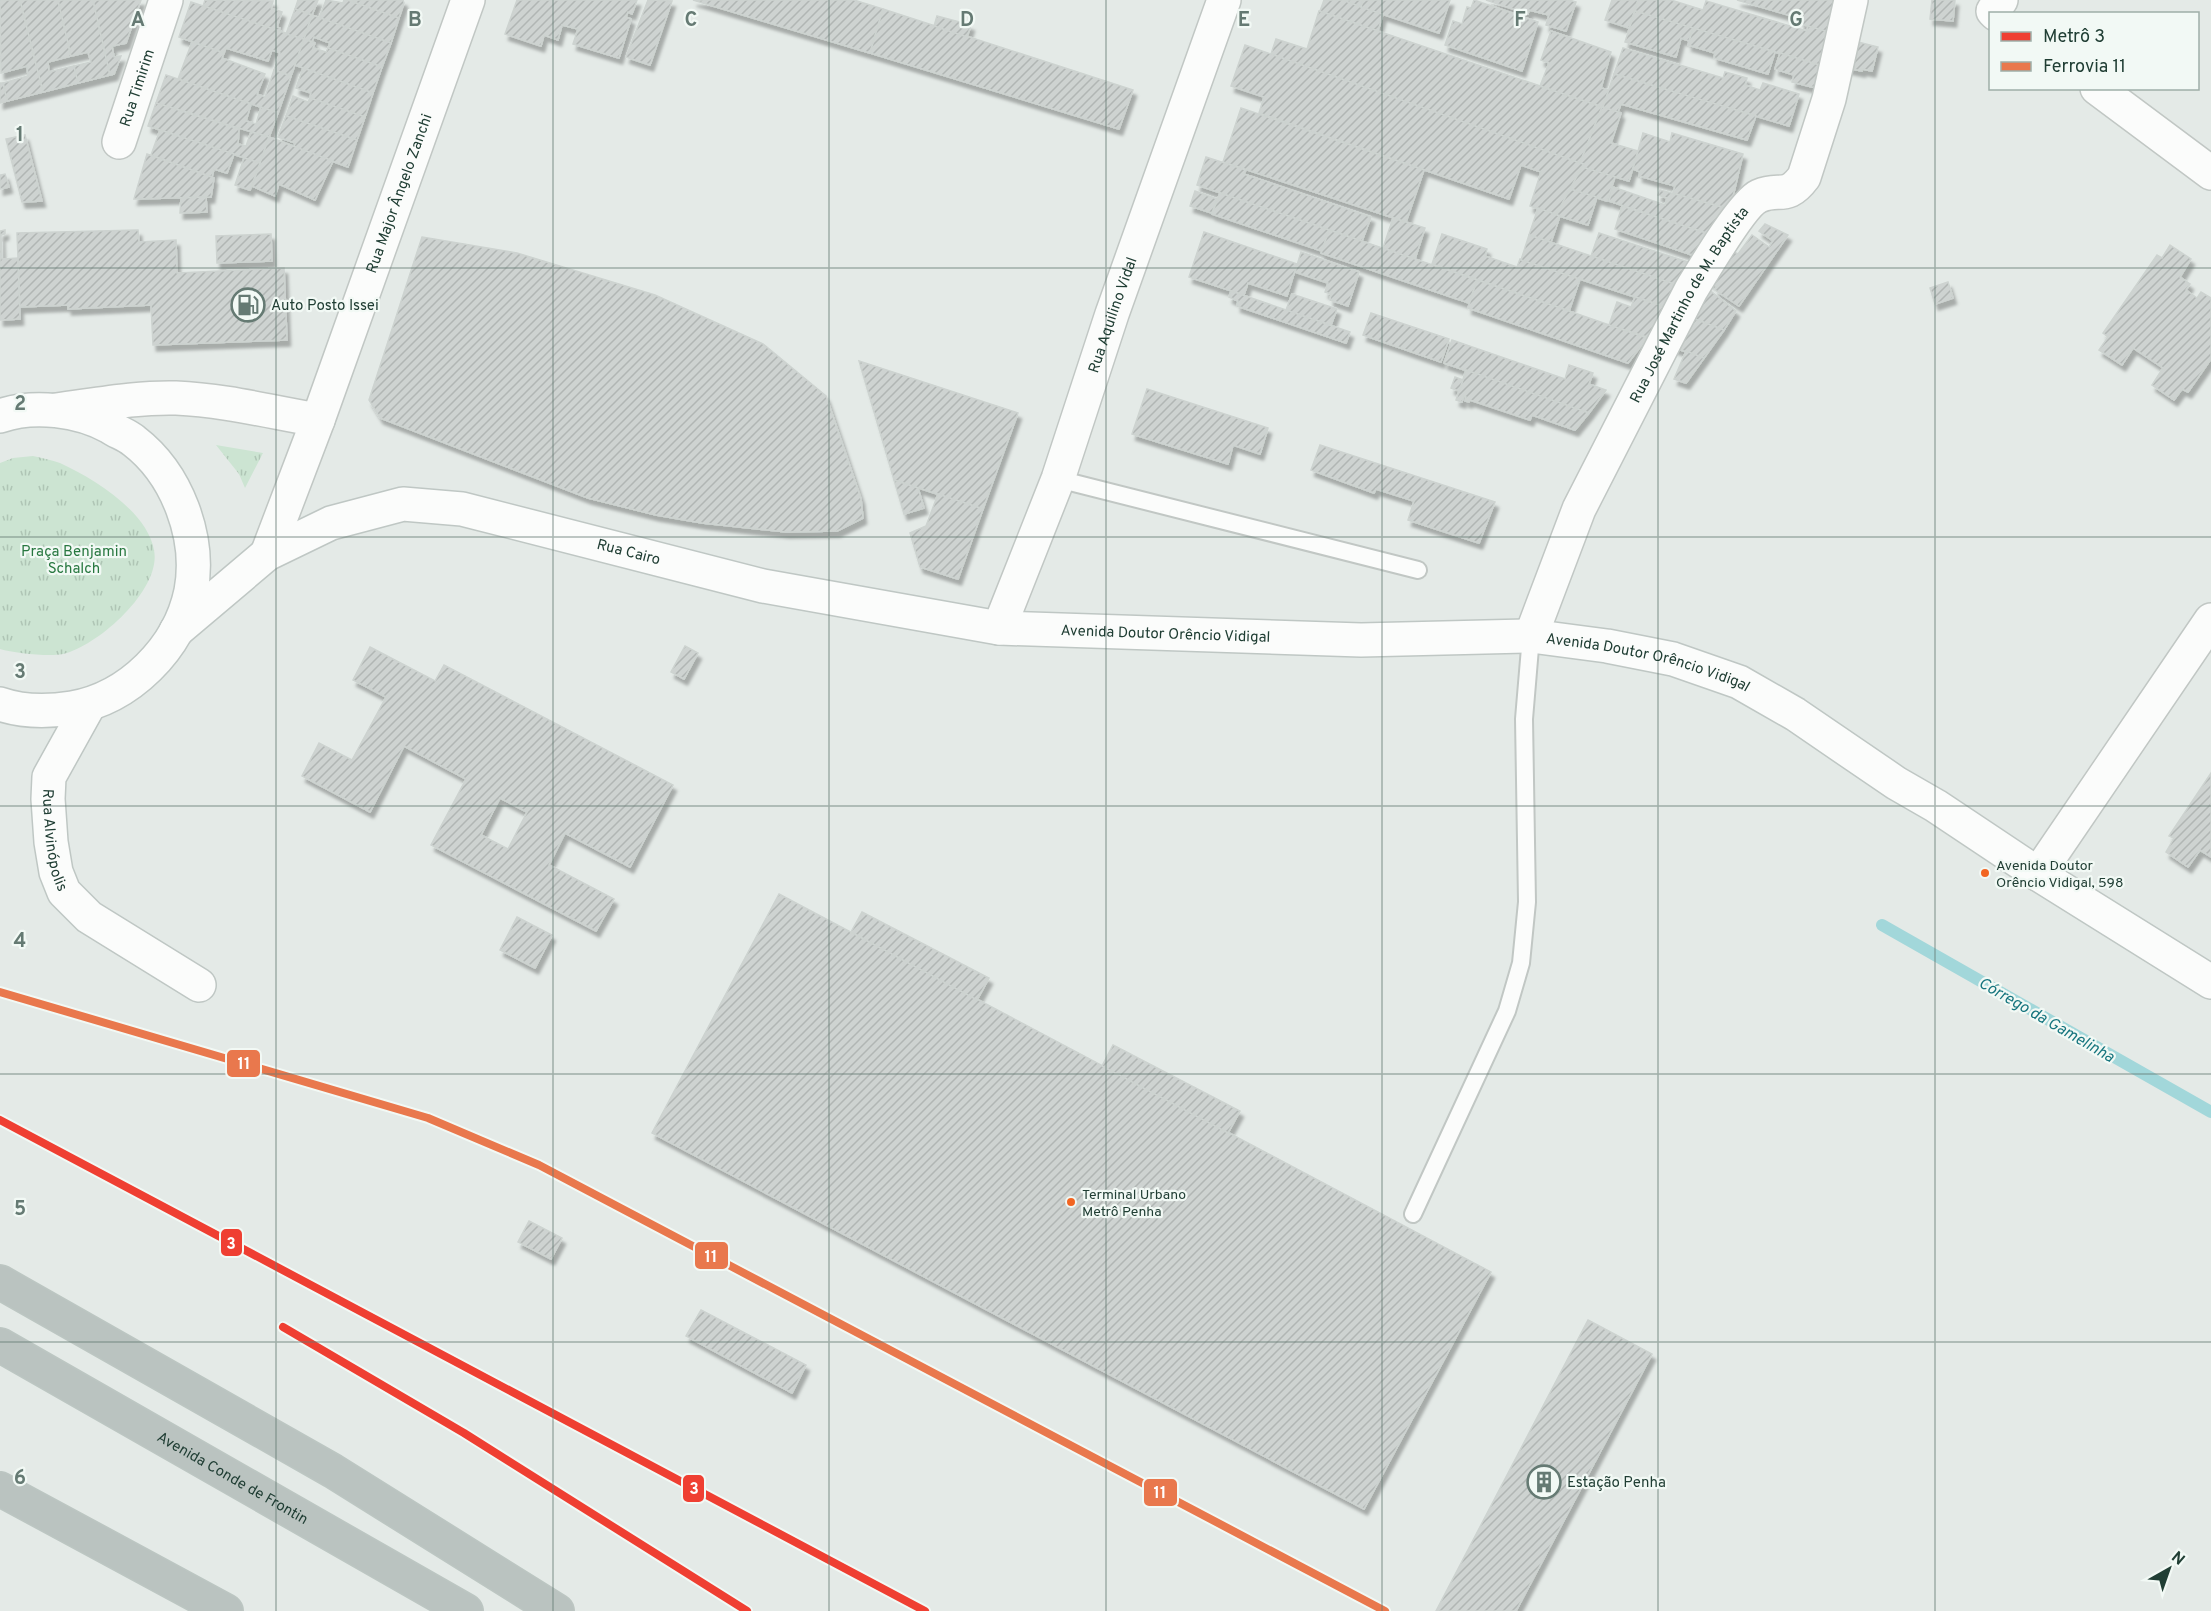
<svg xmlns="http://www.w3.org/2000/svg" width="2211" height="1611" viewBox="0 0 2211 1611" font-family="Overpass,sans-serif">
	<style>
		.grass { fill: url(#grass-tufts) }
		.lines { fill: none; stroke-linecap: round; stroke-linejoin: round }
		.stream { stroke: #a2d7da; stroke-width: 12 }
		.building { fill: url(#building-hatch); stroke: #cdd3d0; stroke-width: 1.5; fill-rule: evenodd; filter: url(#shadow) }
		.lane-casing { stroke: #c1c7c4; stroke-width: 20 }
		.street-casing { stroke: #c1c7c4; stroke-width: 36 }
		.secondary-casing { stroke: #bfc7c4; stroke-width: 36 }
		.highway-casing { stroke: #bcc6c2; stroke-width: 36 }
		.lane { stroke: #fbfcfb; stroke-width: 16 }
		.street { stroke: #fbfcfb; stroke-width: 33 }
		.secondary { stroke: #fbfcfb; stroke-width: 33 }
		.highway { stroke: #bac3c0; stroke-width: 33 }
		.rail-1-casing { stroke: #f2f9f5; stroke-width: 12 }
		.rail-1 { stroke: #e9784d; stroke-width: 8 }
		.metro-1-casing { stroke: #f2f9f5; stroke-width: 12 }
		.metro-1 { stroke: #ef3f32; stroke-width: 8 }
		.grid { fill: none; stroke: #657a73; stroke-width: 1.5; stroke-opacity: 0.55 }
		.bus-dot { fill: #f26522; stroke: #f2f9f5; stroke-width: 2 }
		.labels { text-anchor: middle; stroke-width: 4.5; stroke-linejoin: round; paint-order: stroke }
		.bus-label { font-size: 14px; fill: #203e34; stroke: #f2f9f5; text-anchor: start }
		.street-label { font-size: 15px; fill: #203e34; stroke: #f2f9f5 }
		.poi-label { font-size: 15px; fill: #203e34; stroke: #f2f9f5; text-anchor: start }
		.park-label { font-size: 15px; fill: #287840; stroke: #f2f9f5 }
		.water-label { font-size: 16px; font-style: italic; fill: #16757e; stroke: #f2f9f5 }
		.grid-label { font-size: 20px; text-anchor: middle; font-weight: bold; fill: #657a73; stroke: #f2f9f5; stroke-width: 4.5; stroke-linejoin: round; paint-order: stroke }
		.line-badge { stroke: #f2f9f5; stroke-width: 2 }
		.badge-label { font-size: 16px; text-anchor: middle; font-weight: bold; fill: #fff }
	</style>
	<defs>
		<pattern id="grass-tufts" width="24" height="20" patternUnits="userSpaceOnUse" patternTransform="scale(1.5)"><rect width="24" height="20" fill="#cce4d2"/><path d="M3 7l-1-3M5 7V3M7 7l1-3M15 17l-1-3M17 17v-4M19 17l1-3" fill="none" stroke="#afc5b5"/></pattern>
		<pattern id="building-hatch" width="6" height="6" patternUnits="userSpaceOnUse" patternTransform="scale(1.5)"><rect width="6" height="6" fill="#ced3d1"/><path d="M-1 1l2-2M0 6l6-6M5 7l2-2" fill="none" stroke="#b1b6b4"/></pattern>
		<filter id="shadow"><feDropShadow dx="3.5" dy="6" stdDeviation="1.5" flood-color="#0004"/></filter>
	</defs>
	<rect width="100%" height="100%" fill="#e4eae7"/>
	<g class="grass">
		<path d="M216 445 263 453 245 488 239 474Z"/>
		<path d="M33 456C42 458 52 460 60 463 93 478 147 511 154 550 162 589 98 646 63 654 49 657 14 653 0 649V463L13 458Z"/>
	</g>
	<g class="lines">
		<path class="stream" d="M1882 925 2211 1112"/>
	</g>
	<g class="building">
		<path d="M0 0H20L43 92 7 101 3 83 28 76 27 66 1 73Z"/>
		<path d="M20 0H58L71 56 48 62 49 72 74 66 78 83 43 92Z"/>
		<path d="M58 0H93L110 75 78 83 74 66 91 62 88 52 71 56Z"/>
		<path d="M93 0H141L126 43 112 46 114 57 121 56 114 74 110 75Z"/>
		<path d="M205 0 273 1 271 8 282 12 277 27 280 28 279 31 203 6Z"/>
		<path d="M298 0H318L312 15 295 9Z"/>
		<path d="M326 0 343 3 344 0H348L399 18 391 43 319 18Z"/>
		<path d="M348 0H403L404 3 399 18Z"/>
		<path d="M517 0H637L632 14 628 12 626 17 631 19 619 58 573 44 578 29 562 25 558 40 544 35 541 46 505 34Z"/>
		<path d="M648 0 672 1 650 65 626 57Z"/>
		<path d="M693 0H854L883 9 870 53Z"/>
		<path d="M1324 0H1343L1383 14 1378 31 1320 11Z"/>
		<path d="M1343 0H1363L1361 7Z"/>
		<path d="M1363 0H1450L1439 33 1361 7Z"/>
		<path d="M1474 0 1538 22 1522 71 1445 45 1453 21 1462 24 1467 7 1471 8Z"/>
		<path d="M1486 0H1569L1576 2 1566 31 1546 25 1549 15 1529 10 1528 14Z"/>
		<path d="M1612 0H1638L1629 28 1605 20Z"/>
		<path d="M1638 0H1671L1703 10 1706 1 1807 31 1808 26 1833 33 1826 67 1635 11Z"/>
		<path d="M1737 0H1832L1838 2 1833 33 1801 24 1802 19Z"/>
		<path d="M1932 0H1955L1953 21 1930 19Z"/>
		<path d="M191 2 304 39 291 76 274 70 280 53 272 50 268 61 226 48 224 53 179 37Z"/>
		<path d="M295 9 312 15 304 39 286 34Z"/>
		<path d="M883 9 1133 90 1119 129 870 53Z"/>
		<path d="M1319 11 1602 107 1580 163 1271 54 1276 39 1307 49Z"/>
		<path d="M1635 11 1693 28 1689 41 1681 38 1676 57 1625 42Z"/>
		<path d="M312 15 391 43 382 67 328 48 330 43 314 37 312 42 304 39Z"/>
		<path d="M937 16 971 25 967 37 934 26Z"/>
		<path d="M1693 28 1775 52 1768 74 1714 58 1715 53 1688 45Z"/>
		<path d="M1551 31 1611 52 1601 88 1609 90 1603 107 1540 86 1549 63 1541 60Z"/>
		<path d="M304 39 315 43 313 48 326 52 328 48 382 67 373 93 295 65Z"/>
		<path d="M1854 41 1878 47 1872 71 1862 69V71L1847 68Z"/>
		<path d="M192 42 224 53 222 58 265 74 257 94 265 97 274 70 291 76 278 113 178 79Z"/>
		<path d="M1245 45 1580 163 1584 164 1556 215 1530 206 1541 172 1521 165 1509 199 1259 113 1264 97 1231 86Z"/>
		<path d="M1623 48 1723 78 1725 72 1747 78 1745 85 1760 90 1763 83 1799 94 1789 126 1614 74Z"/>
		<path d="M1780 53 1826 67 1820 89 1792 82 1794 75 1775 69Z"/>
		<path d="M303 68 373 93 365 117 310 98 311 93 296 88Z"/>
		<path d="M1614 74 1756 116 1747 140 1621 104 1618 112 1603 107Z"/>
		<path d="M166 75 251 104 246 121 256 124 261 107 278 113 269 137 156 103Z"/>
		<path d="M0 83H3L7 101 0 103Z"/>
		<path d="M293 96 308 102 310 98 365 117 357 140 286 116Z"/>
		<path d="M156 103 239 129 238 144 246 146 251 132 269 137 260 163 148 126Z"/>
		<path d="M1602 107 1621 113 1611 143 1638 151 1629 181 1582 167 1584 164 1580 163Z"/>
		<path d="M1241 108 1424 170 1406 222 1223 162Z"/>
		<path d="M286 116 357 140 348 167 294 147 295 143 278 137Z"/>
		<path d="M160 130 234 154 227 173 214 169 212 177 151 155Z"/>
		<path d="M1643 133 1670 142 1672 133 1743 154 1730 209 1673 193 1675 186 1639 176 1640 172 1633 169Z"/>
		<path d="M25 135 42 201 22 202 6 139Z"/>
		<path d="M269 137 333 161 315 200 279 184 275 196 252 186Z"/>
		<path d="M147 154 214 178 211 197 134 199Z"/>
		<path d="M1206 157 1246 170 1244 174 1371 217 1362 241 1197 185Z"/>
		<path d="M244 158 260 163 250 190 235 185Z"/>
		<path d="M1582 167 1615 177 1607 201 1570 189Z"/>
		<path d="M5 174 9 187 0 189V175Z"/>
		<path d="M1613 187 1665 205 1667 198 1658 195 1660 190 1725 208 1709 234 1609 201Z"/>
		<path d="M1570 189 1597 197 1588 225 1556 215Z"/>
		<path d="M1195 191 1217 199 1212 213 1190 206Z"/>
		<path d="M1220 193 1329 230 1322 251 1212 214Z"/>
		<path d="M206 197 207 212 180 213 181 198Z"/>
		<path d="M1622 206 1709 234 1695 256 1615 229Z"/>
		<path d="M1538 208 1560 216 1551 242 1529 235Z"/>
		<path d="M1393 218 1425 228 1415 259 1383 248Z"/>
		<path d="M1765 224 1788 235 1739 306 1715 290 1717 286 1710 282 1734 252 1738 254 1752 235 1769 247 1773 241 1759 231Z"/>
		<path d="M5 230V234L1 235 2 259 18 258 20 319 0 320V231Z"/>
		<path d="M138 230 139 242 176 240 177 273 284 268 287 340 153 345 151 305 68 309V305L20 307 17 233Z"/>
		<path d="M1329 230 1477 280 1469 303 1321 253Z"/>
		<path d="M1204 232 1297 264 1287 296 1248 283 1244 295 1189 277Z"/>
		<path d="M1599 233 1691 263 1677 285 1591 256Z"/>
		<path d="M271 234 272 261 217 263 216 236Z"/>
		<path d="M1442 234 1487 249 1485 256 1517 267 1520 259 1580 279 1569 311 1432 264Z"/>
		<path d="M1529 235 1677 285 1666 307 1521 260Z"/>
		<path d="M422 237 517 253 655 295 763 344 826 396 861 499 863 518 837 531 786 532 702 523 656 515 588 498 380 418 369 400Z"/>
		<path d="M2170 245 2191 259 2180 277 2190 284 2186 290 2197 298 2201 292 2211 298V359L2188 392 2182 389 2174 400 2152 385 2163 368 2133 348 2122 365 2099 350 2108 337 2103 333 2157 255 2162 258Z"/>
		<path d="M1301 252 1359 272 1348 306 1330 300 1331 294 1325 292 1328 283 1295 272Z"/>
		<path d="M1477 280 1569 311 1647 338 1628 363 1468 308Z"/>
		<path d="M1948 282 1953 298 1935 304 1930 288Z"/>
		<path d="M1703 285 1736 311 1724 330 1687 316Z"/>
		<path d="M1231 291 1350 332 1346 343 1237 306 1238 301 1229 297Z"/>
		<path d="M1292 294 1337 309 1331 325 1286 310Z"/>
		<path d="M1635 297 1666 307 1650 338 1609 325 1617 302 1631 307Z"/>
		<path d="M1371 313 1449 339 1441 362 1363 335Z"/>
		<path d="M1687 316 1724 330 1704 358 1672 347Z"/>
		<path d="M1452 340 1565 379 1569 365 1593 373 1589 384 1606 390 1589 413 1444 363Z"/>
		<path d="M1686 351 1704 358 1686 383 1674 379Z"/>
		<path d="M859 361 1018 413 983 509 894 480Z"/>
		<path d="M1466 370 1589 413 1575 430 1532 415 1530 420 1470 400 1469 402 1465 401 1466 397 1464 396 1462 402 1456 400Z"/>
		<path d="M1455 377 1463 380 1459 391 1451 388Z"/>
		<path d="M1147 389 1268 428 1260 454 1233 445 1228 464 1132 434Z"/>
		<path d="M1320 445 1495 502 1479 543 1408 520 1414 501 1376 489 1374 493 1311 470Z"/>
		<path d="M894 480 918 488 924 508 904 514Z"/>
		<path d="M938 494 983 509 958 579 920 567 910 533 926 526Z"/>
		<path d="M685 646 698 653 684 679 671 672Z"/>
		<path d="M370 647 435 681 444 665 673 785 630 867 565 833 549 865 614 899 596 931 431 845 466 779 404 746 370 812 302 776 319 743 352 760 386 697 353 680ZM500 798 527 812 508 849 481 835Z"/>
		<path d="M2211 773V857L2200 850 2188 867 2166 852 2174 838 2169 836Z"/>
		<path d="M779 894 1491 1272 1364 1509 652 1133Z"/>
		<path d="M862 912 989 978 977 1000 851 932Z"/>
		<path d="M517 917 552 935 535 968 500 950Z"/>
		<path d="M1113 1045 1240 1111 1228 1133 1102 1066Z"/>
		<path d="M529 1221 562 1238 551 1259 518 1242Z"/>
		<path d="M701 1310 806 1365 792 1393 686 1336Z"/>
		<path d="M1588 1320 1652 1354 1516 1611H1436Z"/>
	</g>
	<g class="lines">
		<defs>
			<g id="lane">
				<path d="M1058 479 1418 570"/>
				<path d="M1413 1214 1507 1011 1521 963 1527 902 1524 719 1531 636"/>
			</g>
			<g id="street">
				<path d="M1996 14 1993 11 2001 0"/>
				<path d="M2097 88 2211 173"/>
				<path id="s1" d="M119 142 166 0"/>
				<path d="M56 410C95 405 136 397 176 398 224 400 271 412 318 420"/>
				<path id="s2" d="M267 554 318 420 468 0"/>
				<path id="s3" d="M999 628 1058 479 1112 314 1224 0"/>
				<path id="s4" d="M1531 636 1579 509 1691 290C1702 272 1743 203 1759 196 1780 187 1786 201 1804 177L1829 99 1851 0"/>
				<path d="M2038 874 2211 620"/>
			</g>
			<g id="secondary">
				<path d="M0 416C34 404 79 410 110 427 117 432 127 435 134 441 177 474 201 537 191 591 179 649 129 698 72 708 47 712 23 712 0 704"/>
				<path id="s5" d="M176 631 267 554 331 523 403 504 462 509 763 586 999 628 1361 640 1531 636 1607 646 1673 659 1739 682 1795 714 1896 783 1936 806 2038 874 2211 982"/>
				<path id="s6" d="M89 705 49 777 48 799 51 842 56 872 64 892 89 917 199 985"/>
			</g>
			<g id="highway">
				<path d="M0 1282 333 1471 557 1611"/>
				<path id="s7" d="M0 1345 466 1611"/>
				<path d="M0 1489 226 1611"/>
			</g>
		</defs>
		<use href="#lane" class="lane-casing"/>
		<use href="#street" class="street-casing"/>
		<use href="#secondary" class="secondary-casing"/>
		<use href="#highway" class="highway-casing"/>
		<use href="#lane" class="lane"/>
		<use href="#street" class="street"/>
		<use href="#secondary" class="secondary"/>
		<use href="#highway" class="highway"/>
		<defs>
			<path id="rail-1" d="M0 992 428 1118 539 1165 1385 1611"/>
		</defs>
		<use href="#rail-1" class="rail-1-casing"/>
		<use href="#rail-1" class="rail-1"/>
		<defs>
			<g id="metro-1">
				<path d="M0 1120 925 1611"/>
				<path d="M283 1327 464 1433 747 1611"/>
			</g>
		</defs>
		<use href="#metro-1" class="metro-1-casing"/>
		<use href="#metro-1" class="metro-1"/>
	</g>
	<path class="grid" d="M276 0V1611M553 0V1611M829 0V1611M1106 0V1611M1382 0V1611M1658 0V1611M1935 0V1611M0 268H2211M0 537H2211M0 806H2211M0 1074H2211M0 1342H2211"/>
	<defs>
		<symbol id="fuel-ring" viewBox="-11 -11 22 22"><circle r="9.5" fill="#f2f9f5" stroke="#657a73" stroke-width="1.5"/><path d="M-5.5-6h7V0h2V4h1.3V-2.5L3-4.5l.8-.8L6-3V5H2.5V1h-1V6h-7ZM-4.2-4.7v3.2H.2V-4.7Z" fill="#657a73"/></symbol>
		<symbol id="building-ring" viewBox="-11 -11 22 22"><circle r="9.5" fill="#f2f9f5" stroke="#657a73" stroke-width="1.5"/><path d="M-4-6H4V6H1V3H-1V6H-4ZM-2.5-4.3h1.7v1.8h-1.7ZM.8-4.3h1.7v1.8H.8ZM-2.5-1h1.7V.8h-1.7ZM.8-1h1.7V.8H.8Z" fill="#657a73"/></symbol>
	</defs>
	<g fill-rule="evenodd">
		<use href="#fuel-ring" x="229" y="286" width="38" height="38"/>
		<use href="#building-ring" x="1525" y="1463" width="38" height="38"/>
	</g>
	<g class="bus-dot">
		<circle cx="1985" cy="873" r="5"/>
		<circle cx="1071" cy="1202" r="5"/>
	</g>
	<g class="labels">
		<g class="bus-label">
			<text x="1996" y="870">Avenida Doutor<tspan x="1996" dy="17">Orêncio Vidigal, 598</tspan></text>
			<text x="1082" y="1199">Terminal Urbano<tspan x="1082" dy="17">Metrô Penha</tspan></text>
		</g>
		<g class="street-label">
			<text dy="5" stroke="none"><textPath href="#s1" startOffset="57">Rua Timirim</textPath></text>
			<text dy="5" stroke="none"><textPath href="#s2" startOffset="384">Rua Major Ângelo Zanchi</textPath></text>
			<text dy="5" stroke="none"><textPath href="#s4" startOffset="368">Rua José Martinho de M. Baptista</textPath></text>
			<text dy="5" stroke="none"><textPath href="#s3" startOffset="333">Rua Aquilino Vidal</textPath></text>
			<text dy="5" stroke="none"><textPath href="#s5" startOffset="496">Rua Cairo</textPath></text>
			<text dy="5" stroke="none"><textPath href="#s5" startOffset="1041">Avenida Doutor Orêncio Vidigal</textPath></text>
			<text dy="5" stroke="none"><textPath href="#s5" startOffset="1527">Avenida Doutor Orêncio Vidigal</textPath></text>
			<text dy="5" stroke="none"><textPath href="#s6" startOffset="146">Rua Alvinópolis</textPath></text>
			<text dy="5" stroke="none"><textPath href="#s7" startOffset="268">Avenida Conde de Frontin</textPath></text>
		</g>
		<g class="poi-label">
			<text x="271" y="310">Auto Posto Issei</text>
			<text x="1567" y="1487">Estação Penha</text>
		</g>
		<g class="park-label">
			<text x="74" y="556">Praça Benjamin<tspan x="74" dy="17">Schalch</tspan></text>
		</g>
		<g class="water-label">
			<text transform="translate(2047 1019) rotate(30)" y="6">Córrego da Gamelinha</text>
		</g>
	</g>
	<g class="grid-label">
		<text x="138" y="26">A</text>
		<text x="415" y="26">B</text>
		<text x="691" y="26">C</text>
		<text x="967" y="26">D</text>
		<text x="1244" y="26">E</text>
		<text x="1520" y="26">F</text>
		<text x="1796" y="26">G</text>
		<text x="20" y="141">1</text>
		<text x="20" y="410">2</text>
		<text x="20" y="678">3</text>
		<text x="20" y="947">4</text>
		<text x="20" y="1215">5</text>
		<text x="20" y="1484">6</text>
	</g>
	<g class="line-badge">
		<rect x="226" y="1049" width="35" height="29" rx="6" fill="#e9784d"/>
		<rect x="220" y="1228" width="23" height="29" rx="6" fill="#ef3f32"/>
		<rect x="694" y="1241" width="35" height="29" rx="6" fill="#e9784d"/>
		<rect x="682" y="1474" width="23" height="29" rx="6" fill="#ef3f32"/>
		<rect x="1143" y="1478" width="35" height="29" rx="6" fill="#e9784d"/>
	</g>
	<g class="badge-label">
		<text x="244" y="1069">11</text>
		<text x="231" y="1249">3</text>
		<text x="711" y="1262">11</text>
		<text x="694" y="1494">3</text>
		<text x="1160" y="1498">11</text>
	</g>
	<rect x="1989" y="12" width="210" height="78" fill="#f2f9f5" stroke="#9eaea8" stroke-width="1.5"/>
	<rect x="2001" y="32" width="30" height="9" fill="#ef3f32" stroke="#9eaea8" stroke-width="1.5"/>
	<text x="2043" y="42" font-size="18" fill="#203e34">Metrô 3</text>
	<rect x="2001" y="62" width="30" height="9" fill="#e9784d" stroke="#9eaea8" stroke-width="1.5"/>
	<text x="2043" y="72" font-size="18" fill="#203e34">Ferrovia 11</text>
	<g transform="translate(2169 1569) rotate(40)" stroke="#f2f9f5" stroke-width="4.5" paint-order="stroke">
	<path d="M0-4.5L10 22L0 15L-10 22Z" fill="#203e34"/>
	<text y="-9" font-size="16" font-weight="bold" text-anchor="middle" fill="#203e34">N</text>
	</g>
</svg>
